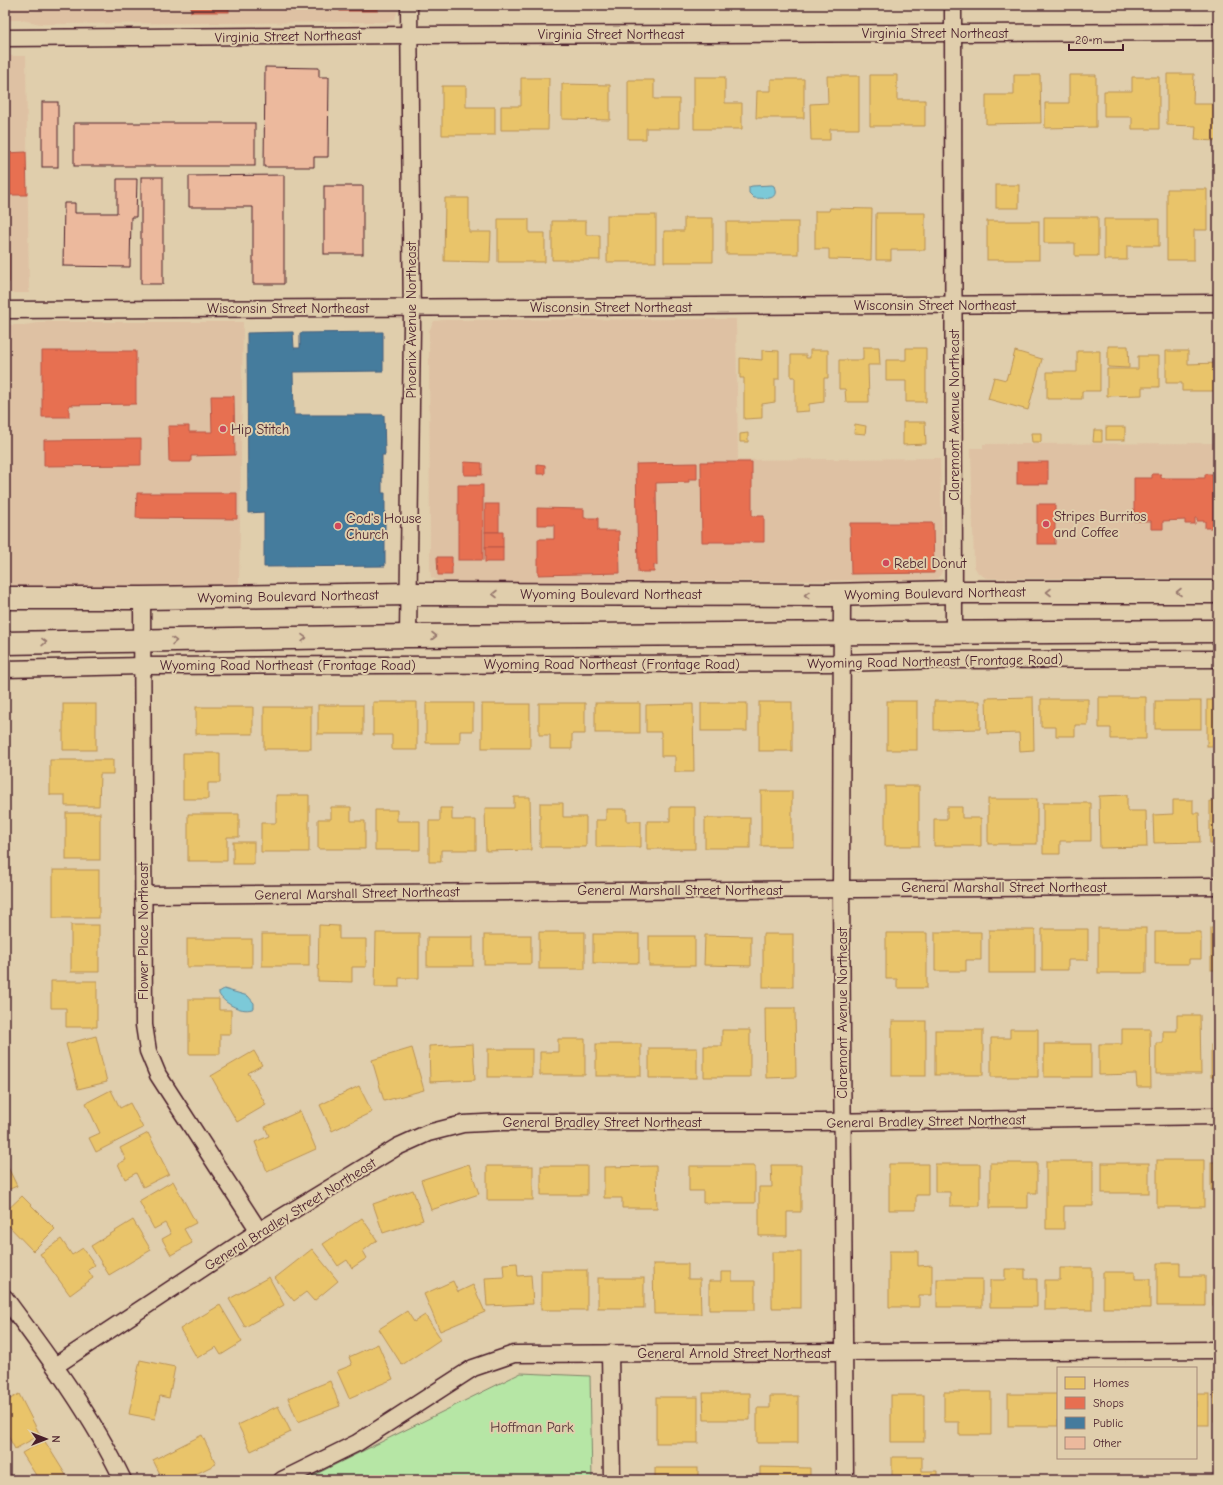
<svg xmlns="http://www.w3.org/2000/svg" width="1223" height="1485" viewBox="0 0 1223 1485" font-family="'Comic Neue',sans-serif">
	<style>
		.built { fill: #dec1a3 }
		.green { fill: #b6e6a5; stroke: #808268 }
		.water { fill: #7bc9d8; stroke: #678593 }
		.homes { fill: #e9c46a; stroke: #b99257 }
		.shops { fill: #e76f51; stroke: #b85746 }
		.public { fill: #457b9d; stroke: #465f7b }
		.building { fill: #ecb99d; stroke: #4a1f2b }
		.lines { fill: none; stroke-linecap: round; stroke-linejoin: round }
		.minor-casing { stroke: #4a1f2b; stroke-width: 19 }
		.secondary-casing { stroke: #4a1f2b; stroke-width: 25 }
		.minor { stroke: #e0ceac; stroke-width: 16 }
		.secondary { stroke: #e0ceac; stroke-width: 22 }
		.oneway { stroke: #95766c }
		.poi-dot { fill: #d1495b; stroke: #e0ceac; stroke-width: 1.5 }
		.labels { text-anchor: middle; stroke-width: 4; stroke-linejoin: round; paint-order: stroke }
		.street-label { font-size: 14px; fill: #4a1f2b; stroke: #e0ceac }
		.poi-label { font-size: 14px; fill: #4a1f2b; stroke: #e0ceac; text-anchor: start }
		.park-label { font-size: 14px; fill: #553337; stroke: #e0ceac }
	</style>
	<rect width="100%" height="100%" fill="#e0ceac"/>
	<filter id="ink" filterUnits="userSpaceOnUse"><feTurbulence type="fractalNoise" baseFrequency=".025" numOctaves="2"/><feDisplacementMap in="SourceGraphic" scale="8" xChannelSelector="R" yChannelSelector="G"/><feConvolveMatrix kernelMatrix="1 2 1 2 8 2 1 2 1" color-interpolation-filters="sRGB"/></filter>
	<g filter="url(#ink)">
		<g class="built">
			<path d="M5 5H398V11L395 18 389 22 41 24 22 20H5Z"/>
			<path d="M5 56H26L29 293H5Z"/>
			<path d="M736 319 738 460 940 458 943 569 939 578 932 580 443 583 431 577 430 566 429 331 434 321 444 320Z"/>
			<path d="M44 322H243L239 586 5 587V325H24Z"/>
			<path d="M1218 443V578H986L978 573 974 566 971 448H983V444Z"/>
		</g>
		<path class="green" d="M521 1373 590 1376 592 1480H304Z"/>
		<g class="water">
			<path d="M772 185 774 186C780 202 763 198 754 198L749 193V187L752 186Z"/>
			<path d="M224 989 248 996 254 1003V1008C244 1014 224 1004 219 994V992Z"/>
		</g>
		<g class="homes">
			<path d="M1167 74H1194L1193 104H1218V141L1195 140 1196 126 1167 125Z"/>
			<path d="M870 75H897V100H925V126H870Z"/>
			<path d="M1014 75H1040L1041 123 986 124V95H1014Z"/>
			<path d="M1069 75H1096V127L1045 128V103H1069Z"/>
			<path d="M827 76H859V129H830V140H811L810 104 828 103Z"/>
			<path d="M694 77H725V103H742V129H694Z"/>
			<path d="M1132 77H1159V129H1132V117H1104V91H1132Z"/>
			<path d="M521 78H549L548 130H501V106H521Z"/>
			<path d="M771 79H804V118H756L757 91H771Z"/>
			<path d="M628 80H654V99H679V128H646V139H628Z"/>
			<path d="M562 84 610 85V120L562 119Z"/>
			<path d="M442 86H466V107H495V135H442Z"/>
			<rect x="996" y="185" width="23" height="23"/>
			<path d="M1167 189H1207V230H1194V260H1167Z"/>
			<path d="M445 198H469V232H491L490 262 444 261Z"/>
			<path d="M830 208 872 209 871 260 829 259V249H815V211H829Z"/>
			<path d="M876 213H925V250H891V260H876Z"/>
			<rect x="607" y="215" width="49" height="47"/>
			<path d="M1044 217H1098V256H1075V243H1044Z"/>
			<path d="M684 218H713V262H664V231H684Z"/>
			<path d="M498 219H529V233H545V262H498Z"/>
			<path d="M1104 219H1159V246H1127V260H1104Z"/>
			<path d="M552 221H586V235H600V260H552Z"/>
			<rect x="987" y="221" width="52" height="39"/>
			<rect x="726" y="222" width="72" height="32"/>
			<path d="M1108 346H1128L1129 368 1108 367Z"/>
			<path d="M863 347H879L880 365H868L869 402H846L845 389H839V360H863Z"/>
			<path d="M906 348H926V402H906V381H886V360H906Z"/>
			<path d="M762 350 779 351V379H775V402L762 404V418L744 419V378H740V358L762 360Z"/>
			<path d="M810 350H828V378H824V402L809 404V411L795 412V377H791V355H806V358H810Z"/>
			<path d="M1015 351 1042 359 1028 410 988 399 994 377 1006 380 1008 373 1009 374Z"/>
			<path d="M1077 351H1100V391H1082V399H1047V372H1077Z"/>
			<path d="M1166 351H1188V364L1218 363V391H1182V383H1166Z"/>
			<path d="M1138 356H1159V387H1142V395L1107 396V369H1138Z"/>
			<path d="M903 422H925L926 444 903 445Z"/>
			<path d="M855 424 866 426 865 434 854 433Z"/>
			<rect x="1106" y="427" width="19" height="13"/>
			<path d="M1094 430H1102V442H1093Z"/>
			<path d="M748 433V442H740V434Z"/>
			<path d="M1031 433H1041V442H1032Z"/>
			<path d="M1033 697 1034 750 1020 751 1019 733 987 734 986 698Z"/>
			<path d="M1099 697H1146V739H1111V728H1099Z"/>
			<path d="M1041 699H1088V725H1075V736H1056V727H1041Z"/>
			<rect x="1207" y="700" width="11" height="46"/>
			<rect x="887" y="701" width="30" height="49"/>
			<path d="M934 701H980V729L934 730Z"/>
			<rect x="1155" y="701" width="46" height="28"/>
			<path d="M373 702H417V750H392V735H373Z"/>
			<rect x="759" y="702" width="33" height="49"/>
			<path d="M426 703H473V731H460V743H426Z"/>
			<path d="M539 703H585V734H572V749H550V735H539Z"/>
			<rect x="595" y="703" width="45" height="30"/>
			<rect x="701" y="703" width="46" height="28"/>
			<rect x="63" y="704" width="33" height="46"/>
			<rect x="482" y="704" width="48" height="44"/>
			<path d="M693 704 694 772H675V756H661V732H646V705Z"/>
			<rect x="318" y="705" width="45" height="29"/>
			<rect x="196" y="707" width="57" height="27"/>
			<rect x="264" y="707" width="47" height="42"/>
			<path d="M183 753H220V783H208V799H183Z"/>
			<path d="M50 760H113V774H100L99 806H65V795H50Z"/>
			<rect x="885" y="786" width="34" height="60"/>
			<rect x="761" y="791" width="31" height="55"/>
			<path d="M276 795H309V852H261V823H276Z"/>
			<path d="M1127 795V811H1146L1147 847 1100 848 1099 796Z"/>
			<path d="M514 797H530L531 850 486 851 485 808H514Z"/>
			<rect x="988" y="799" width="49" height="45"/>
			<path d="M1173 800H1193V813H1199L1200 842 1154 843 1153 815 1173 814Z"/>
			<rect x="1210" y="801" width="8" height="43"/>
			<path d="M540 803H563V817H586V847H540Z"/>
			<path d="M1043 803H1091V841H1060V854H1043Z"/>
			<path d="M331 807H351V821H365V849H318V819H331Z"/>
			<path d="M670 807H695V849H647V821H670Z"/>
			<path d="M947 807H962V818H981V846H934V819H947Z"/>
			<path d="M440 808H452V820H476V850H441V862H429V821H440Z"/>
			<path d="M606 809H627V821H641V847H596V820H606Z"/>
			<path d="M375 810H397V821H420V850H375Z"/>
			<rect x="66" y="813" width="34" height="47"/>
			<path d="M188 814H239V837H227V861H188Z"/>
			<rect x="705" y="818" width="45" height="30"/>
			<rect x="233" y="842" width="21" height="22"/>
			<rect x="53" y="870" width="46" height="48"/>
			<rect x="71" y="925" width="28" height="47"/>
			<path d="M319 925 339 926V939H366V967H352V982L318 981Z"/>
			<rect x="1098" y="928" width="48" height="45"/>
			<rect x="1211" y="928" width="7" height="42"/>
			<path d="M1042 929H1088V960H1068V970H1042Z"/>
			<rect x="989" y="930" width="46" height="43"/>
			<rect x="539" y="932" width="46" height="37"/>
			<path d="M935 932H981V960H966V971H935Z"/>
			<path d="M1155 932H1201V959H1189V964H1155Z"/>
			<path d="M376 933H419V978H399V987H375Z"/>
			<path d="M886 933H927V988H897V979H886Z"/>
			<rect x="262" y="934" width="47" height="32"/>
			<rect x="593" y="934" width="46" height="29"/>
			<rect x="763" y="934" width="30" height="53"/>
			<rect x="484" y="935" width="47" height="29"/>
			<path d="M705 935 751 936V966L704 965Z"/>
			<rect x="649" y="936" width="46" height="30"/>
			<rect x="427" y="937" width="46" height="29"/>
			<rect x="187" y="939" width="65" height="28"/>
			<path d="M51 981H97V1027H66V1008H51Z"/>
			<path d="M189 999H219V1010H231V1034H220V1054H189Z"/>
			<path d="M765 1008H795L796 1077 766 1078Z"/>
			<path d="M1177 1015H1200L1201 1074H1156V1043H1163V1031H1177Z"/>
			<rect x="892" y="1021" width="34" height="55"/>
			<path d="M1010 1029H1038V1077H991V1038H1010Z"/>
			<path d="M1122 1029H1150L1151 1087H1137L1136 1074 1099 1075V1044H1122Z"/>
			<path d="M722 1030H750V1077H704V1046H722Z"/>
			<rect x="935" y="1030" width="48" height="45"/>
			<path d="M96 1036 107 1082 78 1089 66 1044Z"/>
			<path d="M558 1039H585V1075H540V1052H558Z"/>
			<path d="M473 1044 475 1080 430 1082 429 1046Z"/>
			<rect x="596" y="1044" width="45" height="32"/>
			<rect x="1044" y="1044" width="47" height="33"/>
			<rect x="1211" y="1045" width="7" height="32"/>
			<path d="M412 1048 424 1090 384 1101 372 1060Z"/>
			<rect x="649" y="1048" width="48" height="30"/>
			<rect x="488" y="1049" width="44" height="28"/>
			<path d="M254 1051 262 1065 248 1073 266 1105 237 1122 211 1076Z"/>
			<path d="M359 1086 372 1112 332 1131 320 1105Z"/>
			<path d="M111 1090 120 1108 130 1103 143 1128 96 1152 89 1138 100 1133 86 1103Z"/>
			<path d="M300 1111 316 1149 267 1171 255 1142 269 1136 265 1127Z"/>
			<path d="M148 1133 169 1174 143 1187 136 1173 125 1179 118 1164 126 1160 120 1148Z"/>
			<rect x="1157" y="1160" width="47" height="47"/>
			<path d="M5 1161 17 1186 5 1191Z"/>
			<path d="M1046 1161H1093V1206H1064V1229H1046Z"/>
			<rect x="1211" y="1162" width="7" height="28"/>
			<path d="M990 1163H1037V1193H1028V1208H990Z"/>
			<rect x="1102" y="1163" width="47" height="30"/>
			<path d="M469 1164 479 1194 431 1210 421 1180Z"/>
			<path d="M889 1164H928V1195H916V1210H889Z"/>
			<path d="M935 1164H980V1206H950V1192H935Z"/>
			<path d="M771 1165H801V1212H787V1236H759V1187H772Z"/>
			<rect x="487" y="1166" width="46" height="34"/>
			<rect x="541" y="1166" width="46" height="29"/>
			<path d="M656 1166 657 1208H622V1198H604V1167Z"/>
			<path d="M689 1166H755V1203H703V1191H689Z"/>
			<path d="M173 1181 196 1223 184 1229 192 1243 171 1255 162 1239 171 1234 165 1223 154 1229 139 1201Z"/>
			<path d="M413 1190 423 1220 383 1233 373 1204Z"/>
			<path d="M22 1196 55 1229 33 1251 5 1222V1212Z"/>
			<path d="M362 1218 377 1240 363 1251 367 1258 352 1268 347 1260 338 1266 323 1244Z"/>
			<path d="M133 1220 151 1250 109 1275 91 1246Z"/>
			<path d="M61 1239 72 1255 83 1248 95 1265 88 1270 93 1278 70 1295 40 1254Z"/>
			<path d="M312 1249 338 1281 314 1301 306 1292 294 1301 275 1278Z"/>
			<path d="M889 1251H918V1266L932 1265V1295H919V1307H889Z"/>
			<rect x="772" y="1252" width="29" height="56"/>
			<path d="M517 1263 518 1276 531 1275 533 1304 487 1306 485 1278 504 1277 503 1264Z"/>
			<path d="M1157 1263H1180V1276H1205V1306H1157Z"/>
			<path d="M653 1264H688V1279H700L701 1314H654Z"/>
			<path d="M1060 1268H1092V1310H1045V1280H1060Z"/>
			<path d="M1005 1269H1025V1279H1037V1307H990V1280H1005Z"/>
			<rect x="541" y="1270" width="46" height="40"/>
			<path d="M721 1272H732V1281H755V1310H709V1281H721Z"/>
			<path d="M1103 1272H1135V1279H1150V1308H1103Z"/>
			<path d="M269 1277 284 1305 245 1327 229 1299Z"/>
			<rect x="1213" y="1277" width="5" height="28"/>
			<rect x="598" y="1278" width="46" height="30"/>
			<rect x="937" y="1279" width="45" height="28"/>
			<path d="M453 1281 458 1292 473 1285 485 1312 440 1331 424 1294Z"/>
			<path d="M220 1305 242 1342 221 1355 216 1347 197 1358 180 1329Z"/>
			<path d="M407 1311 414 1322 425 1315 441 1339 402 1365 379 1329Z"/>
			<path d="M378 1344 393 1379 349 1398 337 1371 352 1365 349 1357Z"/>
			<path d="M140 1360 175 1367 169 1398 160 1396 155 1419 129 1414Z"/>
			<path d="M330 1381 340 1406 298 1422 288 1398Z"/>
			<path d="M944 1392H991V1435H959V1422H944Z"/>
			<path d="M703 1393H750V1420H704Z"/>
			<rect x="1214" y="1393" width="4" height="28"/>
			<path d="M19 1394 40 1435 15 1449 5 1430V1402Z"/>
			<rect x="1008" y="1394" width="50" height="32"/>
			<rect x="1196" y="1394" width="13" height="31"/>
			<rect x="891" y="1395" width="33" height="47"/>
			<path d="M770 1396H798V1443H757V1408H770Z"/>
			<rect x="656" y="1397" width="42" height="46"/>
			<path d="M278 1406 291 1432 251 1451 238 1425Z"/>
			<path d="M202 1435 216 1464 184 1480H163L153 1460Z"/>
			<path d="M44 1440 69 1480H39L22 1453Z"/>
			<path d="M892 1457H922V1471H937V1480H892Z"/>
			<path d="M760 1467 810 1468V1480H760Z"/>
			<rect x="655" y="1468" width="43" height="12"/>
		</g>
		<g class="shops">
			<path d="M94 5H137V8L94 9Z"/>
			<rect x="191" y="5" width="38" height="7"/>
			<rect x="340" y="5" width="38" height="6"/>
			<path d="M26 152 27 195H5V153Z"/>
			<rect x="5" y="254" width="4" height="28"/>
			<path d="M42 351H136V404L69 405V417H42Z"/>
			<path d="M211 396H234L235 455 191 456V462H169L168 426H189V432H212Z"/>
			<path d="M141 439V465L44 466V440Z"/>
			<path d="M464 462 482 463V475H464Z"/>
			<path d="M701 462H752V516H764V542H702Z"/>
			<rect x="1017" y="462" width="31" height="22"/>
			<path d="M697 463V479H689V482L656 483 657 565H654V572H638L636 464Z"/>
			<path d="M537 464 545 465V474H537Z"/>
			<path d="M1152 474H1161V478H1205V474H1214V478H1218V519H1215V528H1205V521H1197V518H1195V524H1185V520L1163 521V529H1151V521H1134V478H1152Z"/>
			<rect x="458" y="485" width="25" height="75"/>
			<path d="M137 493H237V519L136 518Z"/>
			<rect x="485" y="504" width="14" height="28"/>
			<rect x="1037" y="504" width="18" height="40"/>
			<path d="M537 508 584 509V518H598V531H619L620 573 538 575V539H554V525H537Z"/>
			<path d="M850 523H933L934 573 851 574Z"/>
			<rect x="485" y="532" width="18" height="15"/>
			<rect x="485" y="547" width="18" height="15"/>
			<path d="M437 557H452V575H438Z"/>
		</g>
		<path class="public" d="M293 332 294 348H300V333L383 332V371L293 372 294 415H384L385 455H382V493H385V566L264 567V512L248 513 247 333Z"/>
		<g class="building">
			<path d="M265 67 319 68V77H329L328 157H314V167H264Z"/>
			<rect x="42" y="102" width="16" height="65"/>
			<rect x="74" y="123" width="181" height="43"/>
			<path d="M284 175V284H253V207H189V176Z"/>
			<rect x="141" y="177" width="22" height="107"/>
			<path d="M117 179H137L136 217H131L130 267 63 266 64 203H75V213H117Z"/>
			<rect x="324" y="186" width="39" height="68"/>
		</g>
		<g class="lines">
			<defs>
				<g id="minor">
					<path d="M953 5 954 634"/>
					<path d="M5 38 409 35 1218 32"/>
					<path d="M5 310 1218 303"/>
					<path d="M842 594 841 888 845 1480"/>
					<path d="M142 598 144 1025 148 1051 158 1075 259 1231"/>
					<path d="M408 636 412 325 409 5"/>
					<path d="M5 669 142 666 841 663 944 660 1218 659"/>
					<path d="M143 895 1218 886"/>
					<path d="M5 1298C48 1356 92 1415 123 1480"/>
					<path d="M610 1353 612 1480"/>
					<path d="M55 1366 259 1231 397 1147 428 1133 463 1124 503 1122H820L1218 1116"/>
					<path d="M282 1480 357 1443 473 1368 514 1354 1218 1350"/>
				</g>
				<g id="secondary">
					<path d="M5 598H142L409 594 830 595 954 592H1218"/>
					<path d="M5 643 408 636 1218 631"/>
				</g>
			</defs>
			<use href="#minor" class="minor-casing"/>
			<use href="#secondary" class="secondary-casing"/>
			<use href="#minor" class="minor"/>
			<use href="#secondary" class="secondary"/>
		</g>
		<defs><path id="oneway-chevron" d="M-2-3.5L2.5 0L-2 3.5" fill="none" stroke-width="1.6" stroke-linecap="round" stroke-linejoin="round"/></defs>
		<g class="oneway">
			<use href="#oneway-chevron" transform="translate(1049 592) rotate(180)"/>
			<use href="#oneway-chevron" transform="translate(1179 592) rotate(180)"/>
			<use href="#oneway-chevron" transform="translate(495 594) rotate(-180)"/>
			<use href="#oneway-chevron" transform="translate(807 595) rotate(180)"/>
			<use href="#oneway-chevron" transform="translate(434 636)"/>
			<use href="#oneway-chevron" transform="translate(304 638) rotate(-1)"/>
			<use href="#oneway-chevron" transform="translate(174 641) rotate(-1)"/>
			<use href="#oneway-chevron" transform="translate(44 642) rotate(-1)"/>
		</g>
	</g>
	<g class="poi-dot">
		<circle cx="223" cy="429" r="4"/>
		<circle cx="1046" cy="524" r="4"/>
		<circle cx="338" cy="526" r="4"/>
		<circle cx="886" cy="563" r="4"/>
	</g>
	<g class="labels">
		<g class="street-label">
			<text x="935" y="38">Virginia Street Northeast</text>
			<text x="611" y="39">Virginia Street Northeast</text>
			<text transform="translate(288 36) rotate(-1)" y="5">Virginia Street Northeast</text>
			<text x="935" y="310">Wisconsin Street Northeast</text>
			<text x="611" y="312">Wisconsin Street Northeast</text>
			<text x="288" y="313">Wisconsin Street Northeast</text>
			<text transform="translate(411 320) rotate(-90)" y="5">Phoenix Avenue Northeast</text>
			<text transform="translate(954 415) rotate(-90)" y="5">Claremont Avenue Northeast</text>
			<text transform="translate(935 593) rotate(-1)" y="5">Wyoming Boulevard Northeast</text>
			<text x="611" y="599">Wyoming Boulevard Northeast</text>
			<text transform="translate(288 596) rotate(-1)" y="5">Wyoming Boulevard Northeast</text>
			<text transform="translate(935 661) rotate(-1)" y="5">Wyoming Road Northeast (Frontage Road)</text>
			<text x="612" y="669">Wyoming Road Northeast (Frontage Road)</text>
			<text x="288" y="670">Wyoming Road Northeast (Frontage Road)</text>
			<text x="1004" y="892">General Marshall Street Northeast</text>
			<text x="680" y="895">General Marshall Street Northeast</text>
			<text transform="translate(357 893) rotate(-1)" y="5">General Marshall Street Northeast</text>
			<text transform="translate(143 931) rotate(-90)" y="5">Flower Place Northeast</text>
			<text transform="translate(842 1013) rotate(-90)" y="5">Claremont Avenue Northeast</text>
			<text transform="translate(926 1121) rotate(-1)" y="5">General Bradley Street Northeast</text>
			<text x="602" y="1127">General Bradley Street Northeast</text>
			<text transform="translate(290 1214) rotate(-32)" y="5">General Bradley Street Northeast</text>
			<text x="734" y="1358">General Arnold Street Northeast</text>
		</g>
		<g class="poi-label">
			<text x="231" y="434">Hip Stitch</text>
			<text x="1054" y="521">Stripes Burritos<tspan x="1054" dy="16">and Coffee</tspan></text>
			<text x="346" y="523">God's House<tspan x="346" dy="16">Church</tspan></text>
			<text x="894" y="568">Rebel Donut</text>
		</g>
		<g class="park-label">
			<text x="532" y="1432">Hoffman Park</text>
		</g>
	</g>
	<rect width="1223" height="1485" fill="none" stroke="#e0ceac" stroke-width="20"/>
	<rect x="10" y="10" width="1203" height="1465" fill="none" stroke="#4a1f2b" stroke-width="1.5" filter="url(#ink)"/>
	<rect x="1057" y="1367" width="140" height="92" fill="#e0ceac" stroke="#a48878"/>
	<rect x="1065" y="1377" width="20" height="12" fill="#e9c46a" stroke="#a48878"/>
	<text x="1093" y="1387" font-size="12" fill="#4a1f2b">Homes</text>
	<rect x="1065" y="1397" width="20" height="12" fill="#e76f51" stroke="#a48878"/>
	<text x="1093" y="1407" font-size="12" fill="#4a1f2b">Shops</text>
	<rect x="1065" y="1417" width="20" height="12" fill="#457b9d" stroke="#a48878"/>
	<text x="1093" y="1427" font-size="12" fill="#4a1f2b">Public</text>
	<rect x="1065" y="1437" width="20" height="12" fill="#ecb99d" stroke="#a48878"/>
	<text x="1093" y="1447" font-size="12" fill="#4a1f2b">Other</text>
	<g transform="translate(46 1439) rotate(90)" stroke="#e0ceac" stroke-width="3" paint-order="stroke">
	<path d="M0-3L7 15L0 10L-7 15Z" fill="#4a1f2b"/>
	<text y="-6" font-size="11" font-weight="bold" text-anchor="middle" fill="#4a1f2b">N</text>
	</g>
	<path d="M1069 44v6h54v-6" fill="none" stroke="#4a1f2b" stroke-width="2"/>
	<text x="1075" y="44" font-size="12" fill="#4a1f2b" stroke="#e0ceac" stroke-width="3" paint-order="stroke">20 m</text>
</svg>
